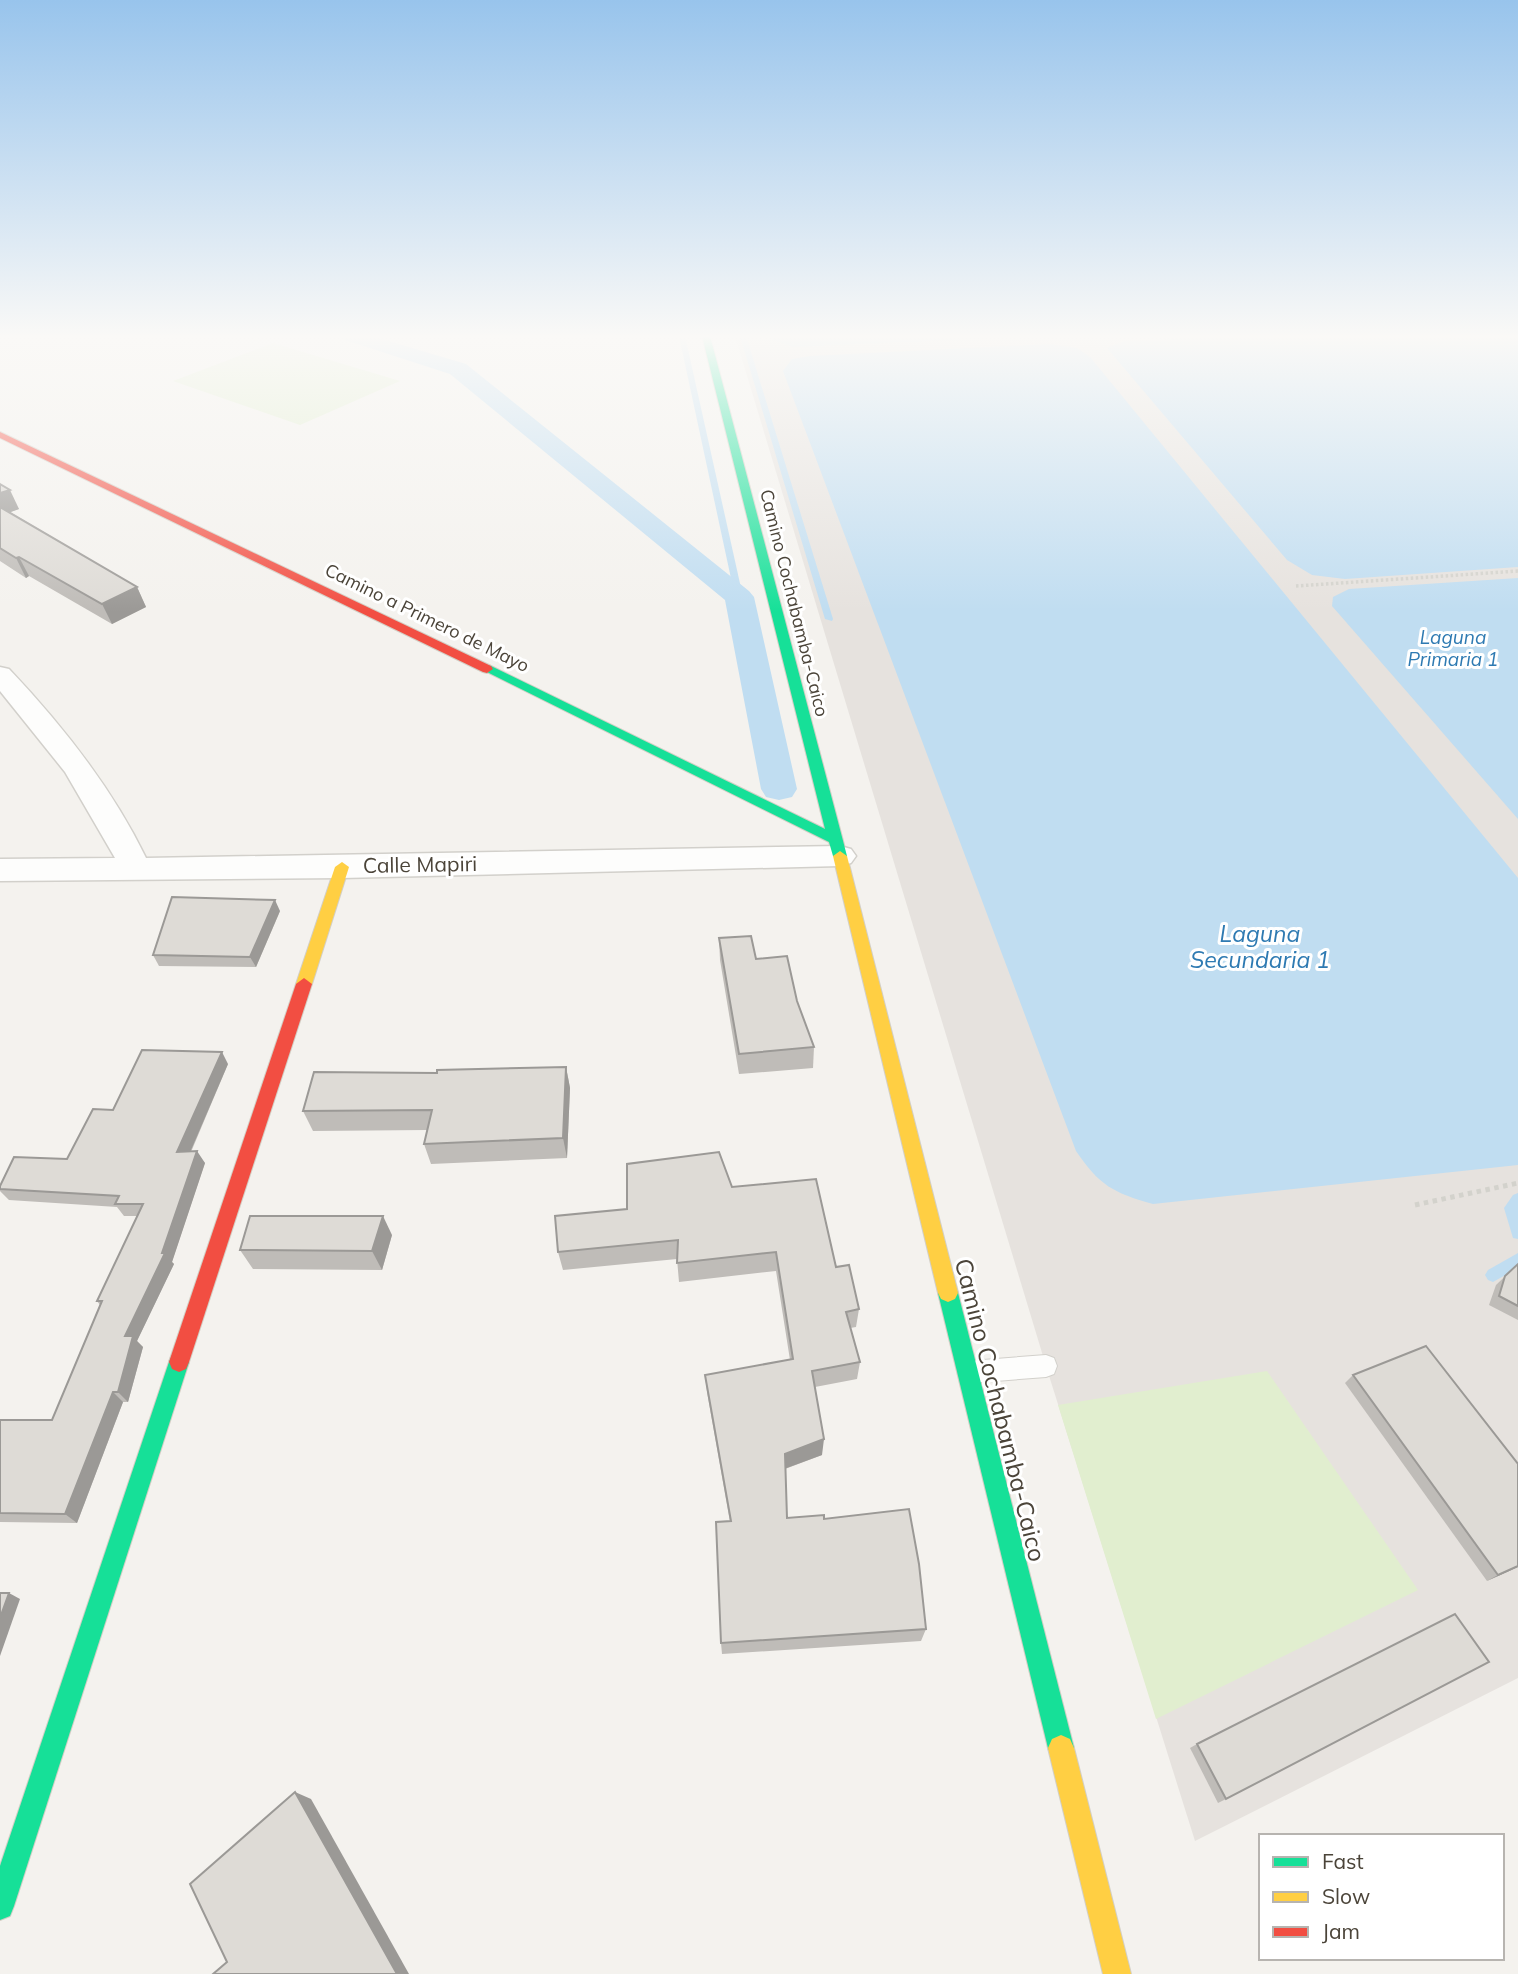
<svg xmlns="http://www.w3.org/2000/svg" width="1518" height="1974" viewBox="0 0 1518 1974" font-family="Mulish,sans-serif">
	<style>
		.industrial { fill: #e6e2de }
		.green { fill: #e1eecf }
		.water { fill: #c0ddf1 }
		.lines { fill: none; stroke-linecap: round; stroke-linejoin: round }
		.stream { fill: #c0ddf1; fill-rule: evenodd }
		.canal { fill: #c0ddf1; fill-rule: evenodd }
		.lane-casing { stroke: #d2d0cb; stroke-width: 2 }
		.street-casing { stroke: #d2d0cb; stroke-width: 3 }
		.fast-casing { stroke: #d3cfc5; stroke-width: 2 }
		.slow-casing { stroke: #d3cfc5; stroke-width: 2 }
		.jam-casing { stroke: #d3cfc5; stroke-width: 2 }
		.path-far2 { stroke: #d3d2cc; stroke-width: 2.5; stroke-dasharray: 2 2; stroke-linecap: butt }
		.path-far1 { stroke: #d3d2cc; stroke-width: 3.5; stroke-dasharray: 2.5 2.5; stroke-linecap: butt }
		.path { stroke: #d3d2cc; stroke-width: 5; stroke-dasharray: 4.5 4.5; stroke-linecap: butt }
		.lane { fill: #fdfdfc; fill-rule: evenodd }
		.street { fill: #fdfdfc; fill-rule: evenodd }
		.fast { fill: #16e098; fill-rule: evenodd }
		.slow { fill: #ffcf43; fill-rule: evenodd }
		.jam { fill: #f24e42; fill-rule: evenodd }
		.wall { fill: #bfbcb8 }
		.shaded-wall { fill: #9b9996 }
		.building { fill: #dedbd6; stroke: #9b9996; stroke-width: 2 }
		.labels { text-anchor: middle; stroke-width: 6; stroke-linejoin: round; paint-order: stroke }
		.far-street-label { font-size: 18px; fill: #4b4439; stroke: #fff }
		.far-water-label { font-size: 19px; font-style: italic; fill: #2e7ab2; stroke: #fff }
		.street-label { font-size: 21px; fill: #4b4439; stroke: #fff }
		.water-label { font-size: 23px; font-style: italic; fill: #2e7ab2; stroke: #fff }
		.near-street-label { font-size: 24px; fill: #4b4439; stroke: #fff }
	</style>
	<rect width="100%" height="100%" fill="#f4f2ee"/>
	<path class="industrial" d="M735 336H1518V1678L1195 1841 1046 1366Z"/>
	<g class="green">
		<path d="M273 343 400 381 300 425 173 381Z"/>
		<path d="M1267 1371 1418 1590 1156 1719 1058 1405Z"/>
	</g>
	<g class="water">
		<path d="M772 336H1041L793 347 773 340Z"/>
		<path d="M1249 336H1518V567L1345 579 1312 575 1287 560 1107 348 1125 341Z"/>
		<path d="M1050 344 1077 348 1090 357 1518 878V1165L1153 1204C1113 1193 1099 1185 1076 1151L783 371 792 359 810 356Z"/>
		<path d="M1518 578V819L1332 606 1333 597 1349 589Z"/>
	</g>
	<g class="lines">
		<g class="stream">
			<path d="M679 336H685L743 597 739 600 735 597Z"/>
			<path d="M740 336H746L833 619 832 621 825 619Z"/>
			<path d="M1518 1193V1239L1513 1238 1504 1208 1513 1195Z"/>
			<path d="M1518 1253V1268L1493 1282 1488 1280 1485 1275 1488 1270Z"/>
		</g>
		<path class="canal" d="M342 336H372L466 364 749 591 754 597 797 789 792 797 779 800 766 797 761 789 725 600 450 374 345 340Z"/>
		<defs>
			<path id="lane" d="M1046 1355 1054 1358 1057 1366 1054 1374 1046 1377 970 1383 962 1380 959 1372 962 1364 970 1361Z"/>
			<path id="street" d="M0 667 9 669C63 726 112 788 146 858L840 846 851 849 856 856 851 863 840 866 342 878 0 881V859L115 858 65 772 0 691Z"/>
			<g id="fast">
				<path d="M702 336H710L847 856 840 861 833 856 829 842 481 669 487 665 491 666 825 829Z"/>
				<path d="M948 1284 955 1287 958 1293 1074 1748 1070 1757 1061 1761 1052 1757 1048 1748 938 1293 941 1287Z"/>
				<path d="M179 1352 186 1355 189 1362 14 1906 10 1916 0 1920V1866L169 1362 172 1355Z"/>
			</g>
			<g id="slow">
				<path d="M840 851 847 856 958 1293 955 1299 948 1302 941 1299 938 1293 833 856Z"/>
				<path d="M342 862 349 867 312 984 304 990 298 988 296 984 335 867Z"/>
				<path d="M1061 1735 1070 1739 1074 1748 1131 1974H1103L1048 1748 1052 1739Z"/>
			</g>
			<g id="jam">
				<path d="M0 432 491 666 493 669 487 673 483 672 0 438Z"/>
				<path d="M304 978 312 984 189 1362 186 1369 179 1372 172 1369 169 1362 296 984Z"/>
			</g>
		</defs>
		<use href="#lane" class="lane-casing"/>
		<use href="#street" class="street-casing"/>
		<use href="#fast" class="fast-casing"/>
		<use href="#slow" class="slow-casing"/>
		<use href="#jam" class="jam-casing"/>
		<path class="path-far2" d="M1083 339 1160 336"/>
		<path class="path-far1" d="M1296 586 1518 571"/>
		<path class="path" d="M1415 1205 1518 1183"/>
		<use href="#lane" class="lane"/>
		<use href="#street" class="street"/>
		<use href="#fast" class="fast"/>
		<use href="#slow" class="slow"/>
		<use href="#jam" class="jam"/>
	</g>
	<g class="wall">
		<path d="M0 484 19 509 10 512 137 587 146 607 112 624 29 576 26 578 0 561Z"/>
		<path d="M280 911 256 967 159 966 153 955Z"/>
		<path d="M719 938 756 959 797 1001 814 1047 813 1068 739 1074 720 960Z"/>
		<path d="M228 1064 191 1152 205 1163 172 1262 174 1264 137 1341 143 1347 128 1402H123L77 1523 0 1522V1420H52L100 1305 97 1301 138 1216H124L117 1207 9 1200 0 1191V1189L67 1159 113 1110Z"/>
		<path d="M566 1067 570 1088 567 1158 431 1164 424 1144 427 1130 313 1131 303 1111 437 1073Z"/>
		<path d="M732 1187 836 1267 859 1309 856 1327 850 1328 860 1362 857 1379 815 1387 822 1455 785 1469 787 1518 824 1519 926 1629 921 1641 722 1654 721 1643 730 1522 707 1392 705 1375 790 1360 776 1271 679 1282 677 1259 563 1270 558 1252 627 1209Z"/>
		<path d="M392 1235 382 1270 253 1269 240 1250Z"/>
		<path d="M1518 1264V1320L1489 1305 1496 1285Z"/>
		<path d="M1353 1375 1518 1567 1487 1581 1345 1383Z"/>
		<path d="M1197 1744 1226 1799 1218 1803 1190 1748Z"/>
	</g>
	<g class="shaded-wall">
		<path d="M10 490 19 509 0 516V493Z"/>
		<path d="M19 557 29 576 26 578 16 558Z"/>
		<path d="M137 587 146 607 112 624 102 604Z"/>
		<path d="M275 900 280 911 256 967 250 957Z"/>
		<path d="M222 1052 228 1064 185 1164 177 1152Z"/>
		<path d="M566 1067 570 1088 567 1158 563 1138Z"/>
		<path d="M197 1151 205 1163 172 1262 174 1264 137 1341 143 1347 128 1402 118 1392 125 1336 162 1253Z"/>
		<path d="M383 1216 392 1235 382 1270 372 1251Z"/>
		<path d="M113 1392 123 1402 77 1523 65 1514Z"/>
		<path d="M824 1439 822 1455 784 1469 785 1454Z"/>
		<path d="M1518 1566V1567L1487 1581 1498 1575Z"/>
		<path d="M9 1593 20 1599 0 1656V1618Z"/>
		<path d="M295 1792 311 1799 409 1974H397Z"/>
	</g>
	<g class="building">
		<path d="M0 484 10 490 0 493Z"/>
		<path d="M0 507 137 587 102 604 19 557 16 558 0 548Z"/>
		<path d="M172 897 275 900 250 957 153 955Z"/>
		<path d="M751 936 756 959 787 956 797 1001 814 1047 739 1054 719 938Z"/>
		<path d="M142 1050 222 1052 177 1152 197 1151 162 1253H165L125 1336H133L118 1392H113L65 1514 0 1513V1420H52L102 1301H97L143 1204H115L119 1196 0 1189V1186L14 1157 67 1159 93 1109 113 1110Z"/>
		<path d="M566 1067 563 1138 424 1144 432 1110 303 1111 314 1072 437 1073V1070Z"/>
		<path d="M719 1152 732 1187 816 1179 836 1267 849 1265 859 1309 846 1312 860 1362 812 1371 824 1439 785 1454 787 1518 824 1515V1519L909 1509 919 1564 926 1629 721 1643 716 1522 731 1521 705 1375 793 1359 776 1252 677 1263 678 1240 558 1252 555 1216 627 1209V1164Z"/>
		<path d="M250 1216H383L372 1251 240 1250Z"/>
		<path d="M1518 1264V1306L1499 1296 1505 1276Z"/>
		<path d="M1426 1346 1518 1464V1566L1498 1575 1353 1375Z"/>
		<path d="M0 1593H9L0 1618Z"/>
		<path d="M1455 1614 1489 1662 1226 1799 1197 1744Z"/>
		<path d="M295 1792 397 1974H213L227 1962 190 1884Z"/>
	</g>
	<linearGradient id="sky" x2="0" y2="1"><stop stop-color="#98c4ec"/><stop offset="0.55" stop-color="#faf9f7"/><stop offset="1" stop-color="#faf9f7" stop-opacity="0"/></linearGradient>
	<rect width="1518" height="612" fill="url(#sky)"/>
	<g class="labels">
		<g class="far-street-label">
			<text transform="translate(794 603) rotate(76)" y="6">Camino Cochabamba-Caico</text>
			<text transform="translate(427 618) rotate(26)" y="6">Camino a Primero de Mayo</text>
		</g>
		<g class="far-water-label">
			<text x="1453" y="644">Laguna<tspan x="1453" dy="22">Primaria 1</tspan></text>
		</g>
		<g class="street-label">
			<text transform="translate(420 865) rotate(-1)" y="7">Calle Mapiri</text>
		</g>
		<g class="water-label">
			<text x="1260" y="942">Laguna<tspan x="1260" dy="26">Secundaria 1</tspan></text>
		</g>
		<g class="near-street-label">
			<text transform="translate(1000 1410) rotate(76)" y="8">Camino Cochabamba-Caico</text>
		</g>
	</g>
	<rect x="1259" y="1834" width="245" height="126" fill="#ffffff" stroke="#b7b4b0" stroke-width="2"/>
	<rect x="1273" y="1857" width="35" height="10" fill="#16e098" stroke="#b7b4b0" stroke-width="2"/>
	<text x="1322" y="1869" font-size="21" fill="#4b4439">Fast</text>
	<rect x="1273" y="1892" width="35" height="10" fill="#ffcf43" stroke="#b7b4b0" stroke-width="2"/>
	<text x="1322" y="1904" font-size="21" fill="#4b4439">Slow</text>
	<rect x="1273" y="1927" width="35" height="10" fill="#f24e42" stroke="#b7b4b0" stroke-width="2"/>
	<text x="1322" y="1939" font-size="21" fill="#4b4439">Jam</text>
</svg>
